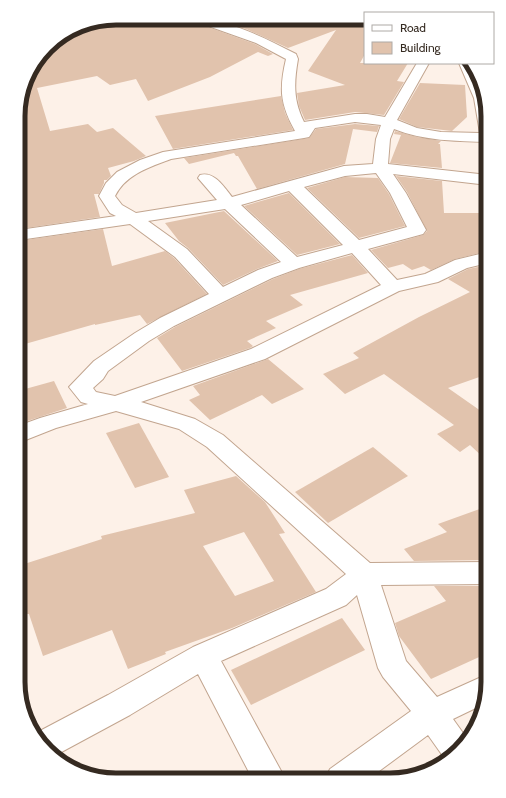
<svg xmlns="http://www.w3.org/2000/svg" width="506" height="798" viewBox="0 0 506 798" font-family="Cabin,sans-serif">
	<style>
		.building { fill: #e1c3ad; fill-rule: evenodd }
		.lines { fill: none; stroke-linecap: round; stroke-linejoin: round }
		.minor-casing { stroke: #c2a58f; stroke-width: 2 }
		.minor { fill: #fff; fill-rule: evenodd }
		.rim { fill: none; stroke: #352a21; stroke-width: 5 }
	</style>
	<rect width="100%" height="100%" fill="#fdf1e8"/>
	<g class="building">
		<path d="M116 18H191L194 22 255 44 273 54 268 56 258 52 210 77 148 101 136 79 110 85 97 76 37 88 50 131 88 124 97 132 113 128 146 156 134 161 108 168 111 176 107 180H104V183L99 194H94L100 217 19 229V104L28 73 51 43 61 37 82 30 76 27 79 25Z"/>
		<path d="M210 19 365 20V54L360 63H408L397 81 404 82 384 115 355 112 305 120 299 106 297 93 345 85 308 71 336 30 288 48 246 29Z"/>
		<path d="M420 83 465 85 467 117 452 131 417 127 399 119Z"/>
		<path d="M281 96 285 113 293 130 173 149 155 116Z"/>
		<path d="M355 124 379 126 377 132 353 129 345 164 257 189 238 156H236L234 153 189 164 184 158 309 138 316 129Z"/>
		<path d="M395 131 417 137 441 141 438 144H440L442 168 390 163 401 135 394 134Z"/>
		<path d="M396 176 442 181 444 213H488V251L455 259 431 270 424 266 412 270 403 264 388 268 371 250 423 235 427 231 407 192Z"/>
		<path d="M345 177 378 178 389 194 405 226 359 238 307 188Z"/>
		<path d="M289 193 340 244 297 255 244 206Z"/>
		<path d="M224 211 278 261 257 269 223 285 188 248 179 241 165 223Z"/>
		<path d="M103 229 112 266 165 251 174 258 207 294 147 324 140 315 95 325V324L18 346 19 241Z"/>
		<path d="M352 255 368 273 290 295 303 305 266 321 276 328 247 341 253 346 250 348 182 371 157 338 175 327 273 279 299 269Z"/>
		<path d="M488 265V374L448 388 488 416V462L470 445 460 452 437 434 454 425 384 374 345 394 323 374 359 358 353 353 419 317 470 292 448 279 468 269Z"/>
		<path d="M268 359 304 389 272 404 262 395 210 420 189 400 200 395 193 386Z"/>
		<path d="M54 381 67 408 18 424V391Z"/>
		<path d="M139 423 169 477 135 488 106 433Z"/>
		<path d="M373 447 408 476 328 523 295 492Z"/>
		<path d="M236 476 265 502 285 533 279 534 316 592 232 628 165 652 166 654 128 669 112 630 43 656 29 614H27L18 585V566L102 539 101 536 195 513 184 490ZM244 532 274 581 235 596 203 546Z"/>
		<path d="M488 506V560L414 561 404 549 447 532 438 524Z"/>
		<path d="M434 586H488V653L431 679 399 636 395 623 446 601Z"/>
		<path d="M342 618 365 650 251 705 231 670Z"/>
	</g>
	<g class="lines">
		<defs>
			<path id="minor" d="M192 18C228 19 265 38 296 54L298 59C294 82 293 100 304 122L355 114H367L385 117 417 63H429L397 120 417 128 441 132 480 133 474 98 459 63H469C486 87 488 114 488 142 456 141 424 141 394 129L390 139 388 164 488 175V185L393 174 406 193 426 230 423 234 368 249 397 280 425 274 455 260 488 252V263L467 268 438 282 399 291 265 359 141 402 195 419 223 435 370 563 488 562V584L381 585 406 661 437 697 488 674V688L482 705 453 719 468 740V741L445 759 428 735 367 780H325L330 769 411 711 383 677 378 668 357 595 346 605 221 661 286 780H253L198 674 130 715 54 756 36 733 108 695 193 647 326 589 346 574 207 447 179 429 116 411 56 428 18 443V426L40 418 88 404 81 402 69 387 94 361 135 333 160 318 209 294 175 257 130 224 19 240V230L116 216 110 213 99 196 106 183 117 172 140 160 163 152 295 131C280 104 279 89 286 59L256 43 194 21ZM355 122 381 125 376 139 373 164 344 166 232 197C224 187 214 171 200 175L198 178 217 200 136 213 122 205 115 196C126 174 150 167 171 159L304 138 309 137 315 128ZM376 173 390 193 407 227 359 240 304 187 345 176ZM289 191 343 245 297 257 241 205ZM225 209 281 262 258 270 223 287 187 249 148 221ZM352 253 381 285 251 349 115 396 96 392 93 388 103 379 108 371 149 341 174 326 272 278 299 268Z"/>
		</defs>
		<use href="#minor" class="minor-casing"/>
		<use href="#minor" class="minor"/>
	</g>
	<path d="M0 0H506V798H0ZM116 25H390A91 91 0 0 1 481 116V682A91 91 0 0 1 390 773H116A91 91 0 0 1 25 682V116A91 91 0 0 1 116 25Z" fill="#fff" fill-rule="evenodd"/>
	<path class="rim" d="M116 25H390A91 91 0 0 1 481 116V682A91 91 0 0 1 390 773H116A91 91 0 0 1 25 682V116A91 91 0 0 1 116 25Z"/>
	<rect x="364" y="12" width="130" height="52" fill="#ffffff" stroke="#aeaaa6"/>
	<rect x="372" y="25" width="20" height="6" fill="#ffffff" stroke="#aeaaa6"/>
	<text x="400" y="32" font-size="12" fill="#352a21">Road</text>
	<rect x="372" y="42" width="20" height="12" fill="#e1c3ad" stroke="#aeaaa6"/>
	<text x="400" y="52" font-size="12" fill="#352a21">Building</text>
</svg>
